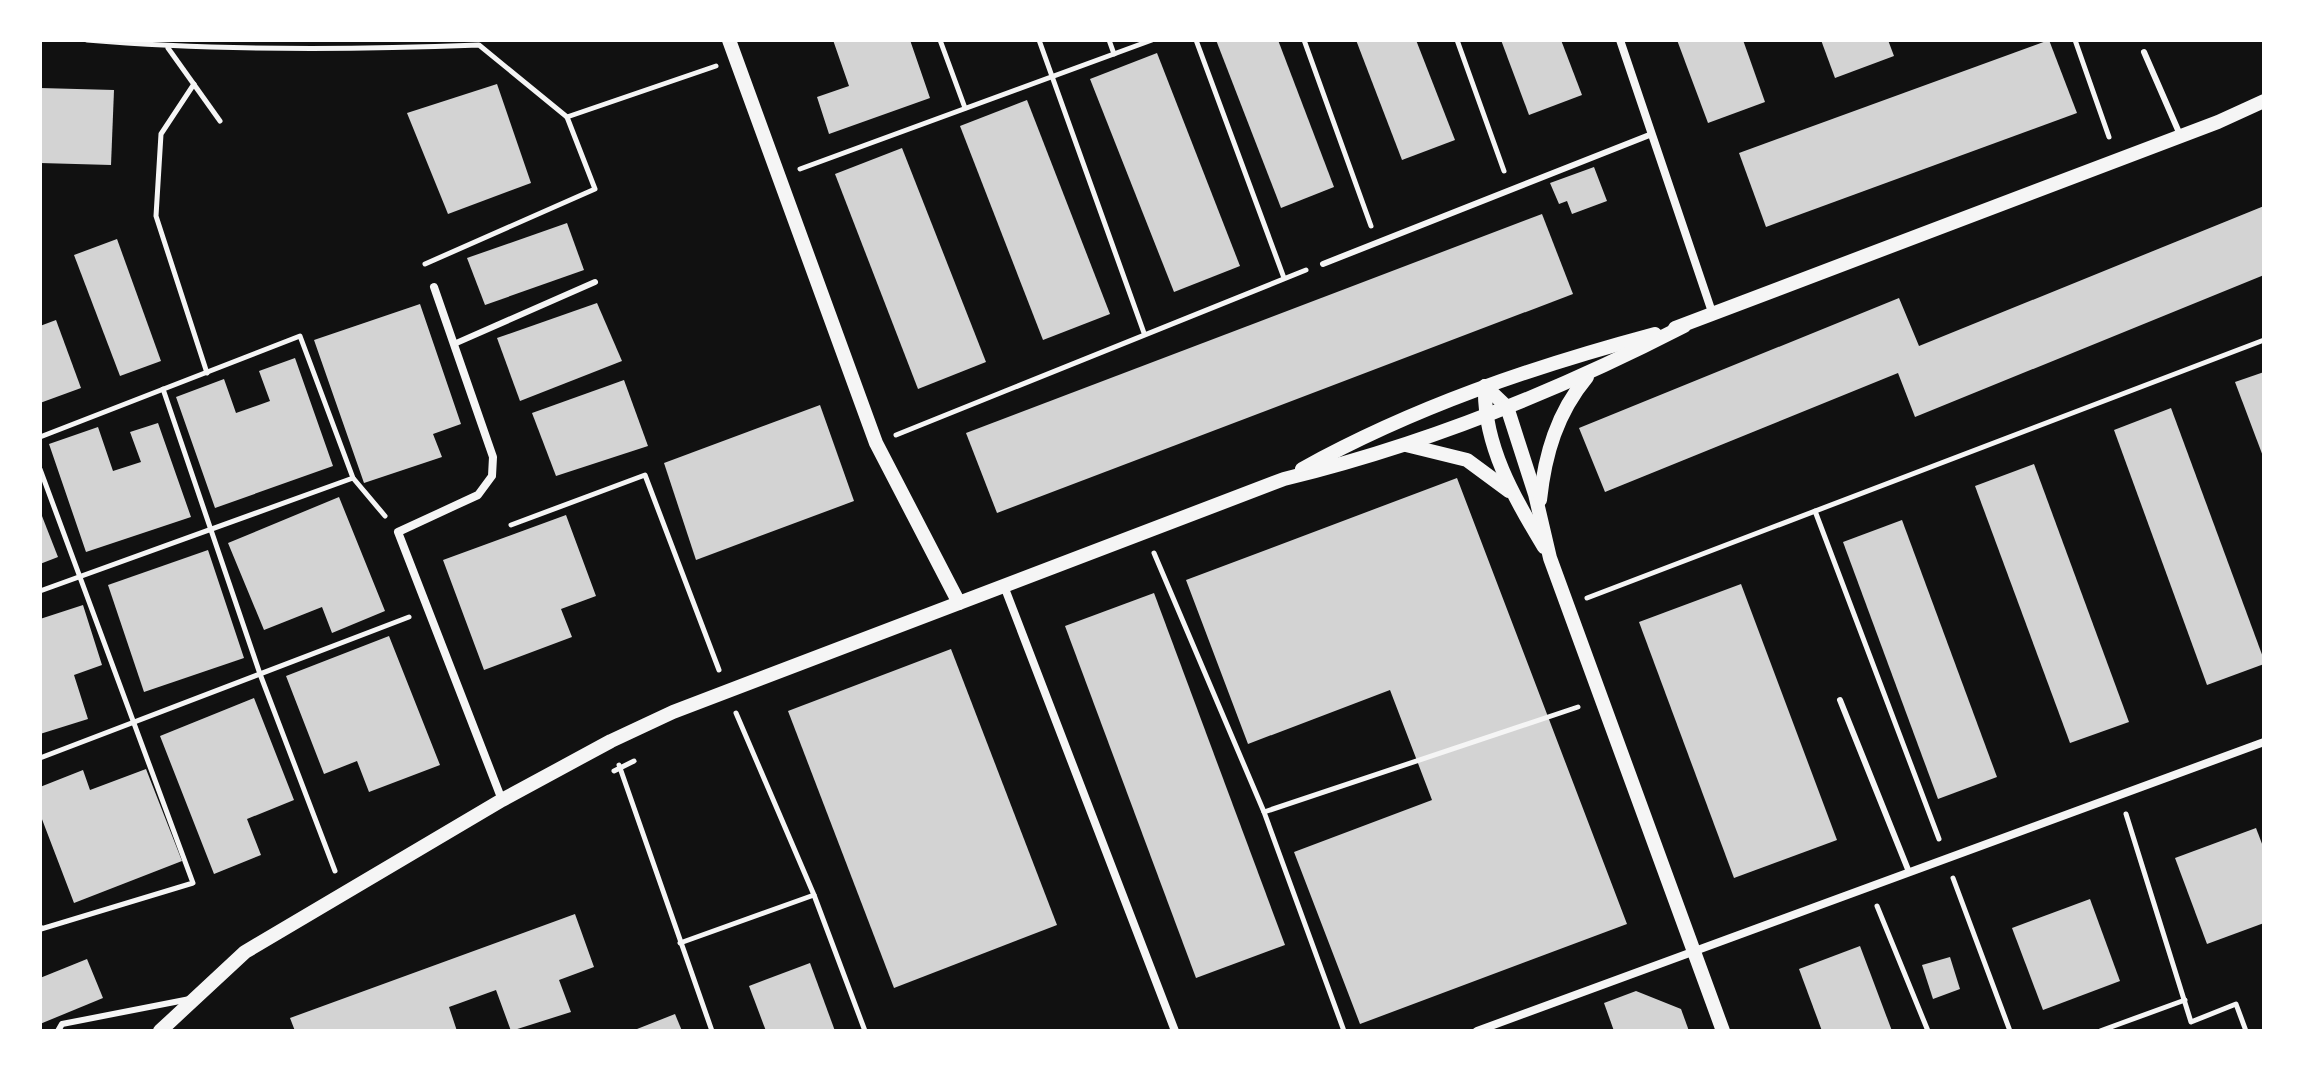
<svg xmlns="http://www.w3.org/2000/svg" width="2304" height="1071" viewBox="0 0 2304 1071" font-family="Ubuntu,sans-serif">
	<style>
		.building { fill: #d3d3d3 }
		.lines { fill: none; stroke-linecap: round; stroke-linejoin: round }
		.path { stroke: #f5f5f5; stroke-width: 5 }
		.service { stroke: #f5f5f5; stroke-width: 6 }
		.minor { stroke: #f5f5f5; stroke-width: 8 }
		.tertiary { stroke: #f5f5f5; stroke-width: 14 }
	</style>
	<rect width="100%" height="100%" fill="#111"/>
	<g class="building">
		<path d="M833 40H910L930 98 829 134 817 97 849 86Z"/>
		<path d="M1216 40H1278L1334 187 1281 208Z"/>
		<path d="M1356 40H1416L1455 140 1402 160Z"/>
		<path d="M1501 40H1561L1582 95 1529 115Z"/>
		<path d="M1677 40H1743L1765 102 1708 123Z"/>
		<path d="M1821 40H1888L1894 56 1835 78Z"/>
		<path d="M2049 40 2077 113 1766 227 1739 153Z"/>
		<path d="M1157 53 1240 266 1174 292 1090 79Z"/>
		<path d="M497 84 531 183 448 214 407 113Z"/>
		<path d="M40 88 114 90 111 165 40 163Z"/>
		<path d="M1027 100 1110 314 1043 340 960 126Z"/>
		<path d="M902 148 986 362 918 389 835 174Z"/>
		<path d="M1594 167 1607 201 1572 214 1567 201 1559 204 1550 183Z"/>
		<path d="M2264 206V275L1915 417 1898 373 1605 492 1579 428 1899 298 1919 346Z"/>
		<path d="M1542 214 1573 294 997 513 966 433Z"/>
		<path d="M567 223 584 270 485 305 467 258Z"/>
		<path d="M117 239 161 361 120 376 74 255Z"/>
		<path d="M597 303 622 361 520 401 497 338Z"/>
		<path d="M420 304 461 424 433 434 442 457 364 483 314 340Z"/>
		<path d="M56 320 81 388 40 403V326Z"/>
		<path d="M295 358 333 466 215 508 176 397 224 379 236 413 270 401 259 371Z"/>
		<path d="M2264 372V459L2235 382Z"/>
		<path d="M624 380 648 446 556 476 532 413Z"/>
		<path d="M820 405 854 501 696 560 664 463Z"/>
		<path d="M2171 408 2264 660V664L2207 685 2114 430Z"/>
		<path d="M158 423 191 517 86 552 49 444 98 427 113 471 141 462 130 432Z"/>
		<path d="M2034 464 2129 722 2070 743 1975 486Z"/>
		<path d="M1457 478 1627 924 1360 1024 1294 852 1432 800 1390 690 1248 744 1186 580Z"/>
		<path d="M339 497 385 611 332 633 322 607 264 630 228 543Z"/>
		<path d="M40 511 58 557 40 564Z"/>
		<path d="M566 515 596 596 561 609 572 637 484 670 443 560Z"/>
		<path d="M1902 520 1997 777 1938 799 1843 542Z"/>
		<path d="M208 550 244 658 144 692 108 585Z"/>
		<path d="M1741 584 1837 840 1734 878 1639 622Z"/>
		<path d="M1154 593 1285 945 1196 978 1065 626Z"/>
		<path d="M83 605 102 665 74 675 88 719 40 734V619Z"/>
		<path d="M389 636 440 765 369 792 357 761 324 774 286 676Z"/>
		<path d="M951 649 1057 925 894 988 788 711Z"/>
		<path d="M254 698 294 800 247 819 261 855 214 874 160 736Z"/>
		<path d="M146 769 182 861 74 903 40 814V787L83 770 90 790Z"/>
		<path d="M2256 828 2264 849V923L2207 944 2175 858Z"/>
		<path d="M2090 899 2120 981 2043 1010 2012 928Z"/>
		<path d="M575 914 594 967 559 980 571 1012 511 1031 496 990 449 1007 457 1031H295L290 1018Z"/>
		<path d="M1860 946 1892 1031H1822L1799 969Z"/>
		<path d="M1950 957 1960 989 1933 999 1922 965Z"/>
		<path d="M87 959 103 998 40 1024V978Z"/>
		<path d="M810 963 835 1031H766L749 986Z"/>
		<path d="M1636 991 1681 1009 1689 1031H1614L1604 1003Z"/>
		<path d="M675 1014 682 1031H632Z"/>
	</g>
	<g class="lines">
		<g class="path">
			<path d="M87 40C218 51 348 50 479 45L567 117 716 66"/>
			<path d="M940 40 965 108"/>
			<path d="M1039 40 1144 333"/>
			<path d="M1109 40 1114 54"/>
			<path d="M1196 40 1284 278"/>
			<path d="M1304 40 1371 226"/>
			<path d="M1457 40 1504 171"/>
			<path d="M2075 40 2109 137"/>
			<path d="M168 48 220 121"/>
			<path d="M194 84 161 134 156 216 207 373"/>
			<path d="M800 169 1152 40"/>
			<path d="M425 264 595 189 567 117"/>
			<path d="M163 389 260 674 335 871"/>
			<path d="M896 435 1306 270"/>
			<path d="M40 437 300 336 353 478 385 516"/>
			<path d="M40 469 193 883 41 929 40 926"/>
			<path d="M1815 511 1939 839"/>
			<path d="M511 525 645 475 719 670"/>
			<path d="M1154 553 1264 812 1344 1031"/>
			<path d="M40 591 353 478"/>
			<path d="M1587 598 2264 340"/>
			<path d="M736 713 814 895 865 1031"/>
			<path d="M40 758 409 617"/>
			<path d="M619 765 712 1031"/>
			<path d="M614 771 634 761"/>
			<path d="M1264 812 1578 707"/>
			<path d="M2126 814 2191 1022 2236 1004 2246 1031"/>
			<path d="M1953 878 2010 1031"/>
			<path d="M1877 906 1928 1031"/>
			<path d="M680 943 814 895"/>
			<path d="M2100 1031 2185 1000"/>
		</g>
		<g class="service">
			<path d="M2144 52 2181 137"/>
			<path d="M1323 264 1652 134"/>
			<path d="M454 344 595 282"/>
			<path d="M1840 700 1909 872"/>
			<path d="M58 1031 62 1024 190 999"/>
		</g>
		<g class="minor">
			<path d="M1620 40 1713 315"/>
			<path d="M434 287 493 457 492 476 478 495 398 532 502 800"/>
			<path d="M1004 586 1175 1031"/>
			<path d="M1477 1031 2264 742"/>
		</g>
		<g class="tertiary">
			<path d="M729 40 876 443 959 603"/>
			<path d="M1675 328 2218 122 2264 101"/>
			<path d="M1485 386 1507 407 1535 494 1550 558 1723 1031"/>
			<path d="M1485 386C1483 444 1514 498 1544 547"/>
			<path d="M1406 445 1467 460 1509 491"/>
			<path d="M1302 469C1414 407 1532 367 1655 334"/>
			<path d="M1540 500C1545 454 1557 413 1587 377"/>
			<path d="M160 1031 245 952 502 800 611 741 673 712 1284 479C1424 445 1556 392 1684 326"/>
		</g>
	</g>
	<rect width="2304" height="1071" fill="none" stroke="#ffffff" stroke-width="84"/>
</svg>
